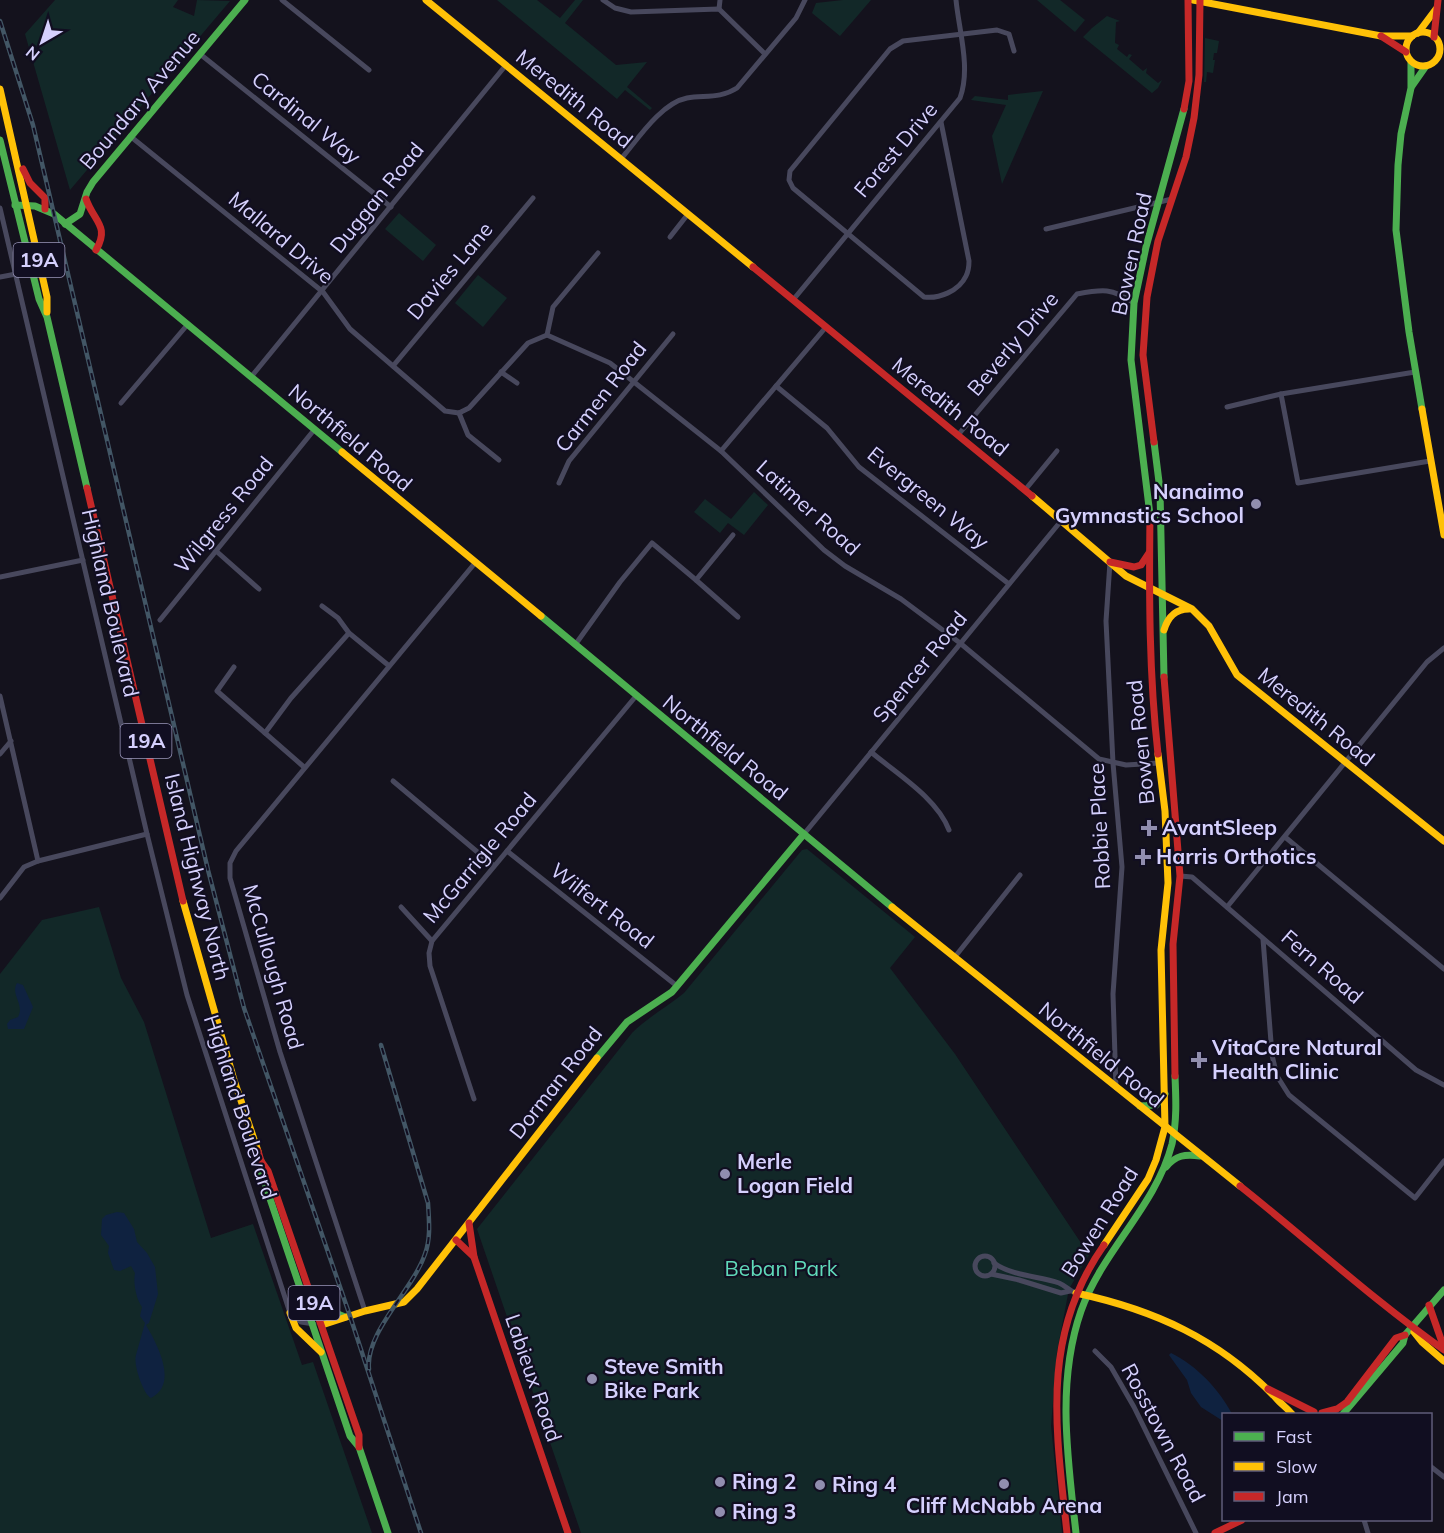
<svg xmlns="http://www.w3.org/2000/svg" width="1444" height="1533" viewBox="0 0 1444 1533" font-family="Mulish,sans-serif">
	<style>
		.green { fill: #122828 }
		.water { fill: #0f2240 }
		.lines { fill: none; stroke-linecap: round; stroke-linejoin: round }
		.street { stroke: #48485d; stroke-width: 5 }
		.fast { stroke: #4caf50; stroke-width: 7 }
		.slow { stroke: #ffc107; stroke-width: 7 }
		.jam { stroke: #c62828; stroke-width: 7 }
		.rail-casing { stroke: #425665; stroke-width: 4.5 }
		.rail { stroke: #110e21; stroke-width: 2; stroke-dasharray: 7; stroke-linecap: butt }
		.poi-dot { fill: #918eaf; stroke: #110e21; stroke-width: 2 }
		.labels { text-anchor: middle; stroke-width: 4.5; stroke-linejoin: round; paint-order: stroke }
		.shield { fill: #110e21; stroke: #9a96bb; stroke-width: 1.5 }
		.shield-label { font-size: 20px; font-weight: bold; fill: #d5d0fd }
		.street-label { font-size: 21px; fill: #d5d0fd; stroke: #110e21 }
		.poi-label { font-size: 21px; font-weight: bold; fill: #d5d0fd; stroke: #110e21; text-anchor: start }
		.park-label { font-size: 21px; fill: #60daba; stroke: #110e21 }
	</style>
	<rect width="100%" height="100%" fill="#14121d"/>
	<g class="green">
		<path d="M55 0H178L173 7 194 16 197 0 230 1 70 190 25 34Z"/>
		<path d="M497 0H537L560 18 575 0H583L565 23 616 65 647 62 627 87 652 108 650 110 625 90 617 99Z"/>
		<path d="M843 0H871L840 36 812 13 816 3Z"/>
		<path d="M1037 0H1060L1085 20 1075 32Z"/>
		<path d="M1107 16 1120 21 1116 22 1115 43 1119 45 1117 49 1127 57 1129 54 1132 55 1129 59 1143 71 1147 68 1146 73 1158 83 1162 80 1158 88 1152 93 1083 37 1092 28Z"/>
		<path d="M1205 38 1219 41 1217 53H1214L1213 60H1215L1213 73 1207 72 1206 82H1204Z"/>
		<path d="M1043 91 1002 184 992 136 1006 105 971 100 975 96 1008 100V95Z"/>
		<path d="M399 213 436 245 423 261 385 229Z"/>
		<path d="M478 275 507 298 483 327 455 303Z"/>
		<path d="M754 492 768 505 744 535 728 523 720 533 694 512 705 499 731 519Z"/>
		<path d="M807 849 915 937 890 968 955 1054 1089 1255 1069 1289 1057 1352 1051 1426 1062 1533H581L477 1229 632 1033C648 1017 667 1007 684 993L802 850Z"/>
		<path d="M99 907 121 978 144 1022 211 1238 253 1224 302 1365 313 1362 372 1533H0V974L42 920Z"/>
	</g>
	<g class="water">
		<path d="M17 983 23 985 33 1007 24 1029H8L7 1024 10 1020 18 1017C25 1004 10 995 17 983Z"/>
		<path d="M117 1212 124 1213 134 1229 137 1242 147 1253 155 1267 158 1294 149 1323 146 1325C157 1344 179 1384 151 1398 143 1394 133 1364 136 1355 139 1344 142 1334 145 1323L140 1316 142 1307C136 1299 133 1282 135 1273L131 1266 120 1271 114 1270 108 1253 109 1246 101 1235 102 1219 106 1215Z"/>
		<path d="M1171 1353C1197 1366 1219 1389 1232 1414H1224L1223 1421 1201 1407 1191 1393 1187 1380 1169 1355Z"/>
	</g>
	<g class="lines">
		<g class="street">
			<path d="M282 0 369 70"/>
			<path d="M603 0 615 8 631 12 719 9 765 54"/>
			<path d="M719 9 720 0"/>
			<path d="M200 54 391 207"/>
			<path d="M941 122 969 261C969 266 968 272 966 276 959 291 939 299 924 297L793 188 789 180 790 171 890 49 903 41 997 30 1009 34 1014 51"/>
			<path d="M130 136 323 292 350 329 445 411 459 413"/>
			<path d="M621 159C637 140 661 103 687 98 705 95 720 99 737 88L796 18 805 0"/>
			<path d="M0 208 147 834 187 995 290 1313 301 1322 314 1324"/>
			<path d="M1046 229 1172 199"/>
			<path d="M670 237 688 214"/>
			<path d="M0 277 16 274"/>
			<path d="M793 300 960 98C971 68 959 31 956 0"/>
			<path d="M547 335 553 307 598 253"/>
			<path d="M393 366 533 198"/>
			<path d="M501 372 517 383"/>
			<path d="M251 377 506 65"/>
			<path d="M776 386 827 428 859 467 1009 584"/>
			<path d="M1281 394 1298 483 1430 461"/>
			<path d="M121 403 188 324"/>
			<path d="M1227 407 1281 394 1415 372"/>
			<path d="M459 413 469 408 528 343 547 335 610 363 721 451 824 550 845 566 901 599 960 643 1099 759 1126 765 1159 763"/>
			<path d="M459 413 468 435 499 460"/>
			<path d="M958 435 1077 294C1103 289 1112 288 1134 303"/>
			<path d="M721 451 826 327"/>
			<path d="M559 483 569 461 673 334"/>
			<path d="M1025 490 1057 451"/>
			<path d="M215 550 259 589"/>
			<path d="M1110 562 1106 621 1113 763 1122 867 1113 994 1116 1088"/>
			<path d="M0 577 83 560"/>
			<path d="M696 580 738 617"/>
			<path d="M322 606 338 618 349 633 388 665"/>
			<path d="M160 620 314 430"/>
			<path d="M575 645 620 582 652 543 696 580 733 535"/>
			<path d="M234 667 217 691 304 767"/>
			<path d="M0 696 38 861"/>
			<path d="M265 733 291 698 349 633"/>
			<path d="M871 752C897 774 937 798 949 830"/>
			<path d="M0 754 11 741"/>
			<path d="M393 781 494 866"/>
			<path d="M804 834 1061 521"/>
			<path d="M1285 837 1444 969"/>
			<path d="M507 851 677 986"/>
			<path d="M1180 876 1192 877 1416 1070 1444 1085"/>
			<path d="M0 898 24 867 38 861 147 834"/>
			<path d="M401 907 432 941"/>
			<path d="M1227 907 1427 662 1444 648"/>
			<path d="M1263 939 1272 1055 1277 1076 1289 1095 1415 1198 1444 1161"/>
			<path d="M954 958 1020 875"/>
			<path d="M474 1099 430 966 429 953 432 941 636 696"/>
			<circle cx="985" cy="1266" r="10"/>
			<path d="M994 1263C1012 1276 1038 1276 1059 1283 1066 1286 1069 1291 1076 1293"/>
			<path d="M991 1274 1019 1280 1061 1293 1070 1291"/>
			<path d="M365 1311 280 1052 230 878V863L236 851 475 563"/>
			<path d="M1095 1351 1111 1367 1134 1407 1196 1533"/>
			<path d="M1430 1466 1444 1477"/>
			<path d="M1364 1520 1368 1533"/>
		</g>
		<g class="fast">
			<path d="M1411 62V88L1401 134 1398 165 1396 230 1409 332 1422 409"/>
			<path d="M1412 86 1426 66"/>
			<path d="M0 140 39 299 47 317 87 488"/>
			<path d="M15 205 35 206 54 214 342 452"/>
			<path d="M65 224 80 214 87 192 93 182 245 0"/>
			<path d="M1154 442 1160 490 1164 677"/>
			<path d="M1150 515 1131 360 1134 303 1146 247 1184 109"/>
			<path d="M541 616 892 907"/>
			<path d="M597 1058 627 1022 672 992 804 834"/>
			<path d="M1140 1106 1156 1105 1165 1094"/>
			<path d="M261 1161V1172L350 1436 359 1447 388 1533"/>
			<path d="M1166 1167C1176 1155 1185 1154 1200 1156"/>
			<path d="M314 1296 328 1310 345 1317"/>
			<path d="M1343 1414 1403 1343 1405 1335 1444 1290"/>
			<path d="M1076 1533C1068 1460 1056 1383 1081 1311 1102 1251 1156 1206 1172 1144 1177 1121 1176 1099 1175 1076"/>
		</g>
		<g class="slow">
			<path d="M426 0 753 267"/>
			<path d="M1193 0 1381 36H1412"/>
			<circle cx="1423" cy="49" r="17"/>
			<path d="M1418 33 1436 9"/>
			<path d="M0 89 47 297V312"/>
			<path d="M1422 409 1444 535"/>
			<path d="M342 452 541 616"/>
			<path d="M1032 496 1126 576 1192 609 1209 626 1237 675 1444 841"/>
			<path d="M1164 630C1168 617 1175 609 1189 609"/>
			<path d="M183 901 234 1080 258 1151"/>
			<path d="M892 907 1240 1186"/>
			<path d="M1104 1245 1148 1179 1156 1160 1165 1127 1161 950 1168 883 1165 811 1158 754"/>
			<path d="M1076 1293C1155 1310 1219 1339 1276 1398 1281 1404 1287 1408 1292 1414"/>
			<path d="M290 1313 296 1328 321 1352"/>
			<path d="M322 1325 365 1311 404 1302 417 1289 597 1058"/>
			<path d="M1414 1332 1422 1342 1444 1361"/>
		</g>
		<g class="jam">
			<path d="M1381 36 1406 52"/>
			<path d="M1434 37 1438 0"/>
			<path d="M1184 109 1189 81 1188 0"/>
			<path d="M23 169 30 183 45 198V209"/>
			<path d="M86 199C94 222 110 226 96 250"/>
			<path d="M753 267 1032 496"/>
			<path d="M1154 442 1143 355 1147 297 1158 241 1186 157 1194 118 1199 75 1200 0"/>
			<path d="M87 488 183 901"/>
			<path d="M1150 515C1149 595 1149 674 1158 754"/>
			<path d="M1110 562 1134 567 1141 565 1149 553"/>
			<path d="M1164 677 1180 876 1173 944 1175 1076"/>
			<path d="M258 1151 261 1161 268 1171 359 1435V1447"/>
			<path d="M1240 1186C1308 1240 1373 1300 1444 1350"/>
			<path d="M469 1223 474 1257"/>
			<path d="M456 1240 474 1257 568 1533"/>
			<path d="M1429 1305 1444 1348"/>
			<path d="M1268 1389 1314 1412"/>
			<path d="M1322 1413 1337 1409 1347 1402 1396 1338 1405 1335"/>
			<path d="M1067 1533C1056 1429 1040 1336 1104 1245"/>
			<path d="M1215 1533 1242 1520"/>
		</g>
		<defs>
			<g id="rail">
				<path d="M0 21 33 125 208 870 244 1008 350 1316 421 1533"/>
				<path d="M369 1369C365 1332 413 1290 425 1254 431 1238 429 1220 428 1203L381 1045"/>
			</g>
		</defs>
		<use href="#rail" class="rail-casing"/>
		<use href="#rail" class="rail"/>
	</g>
	<g class="poi-dot">
		<circle cx="1256" cy="504" r="6"/>
		<path d="M1146 819h6v6h6v6h-6v6h-6v-6h-6v-6h6z"/>
		<path d="M1140 848h6v6h6v6h-6v6h-6v-6h-6v-6h6z"/>
		<path d="M1196 1051h6v6h6v6h-6v6h-6v-6h-6v-6h6z"/>
		<circle cx="725" cy="1174" r="6"/>
		<circle cx="592" cy="1379" r="6"/>
		<circle cx="720" cy="1482" r="6"/>
		<circle cx="1004" cy="1484" r="6"/>
		<circle cx="820" cy="1485" r="6"/>
		<circle cx="720" cy="1512" r="6"/>
	</g>
	<g class="labels">
		<g class="shield">
			<rect x="13.5" y="243" width="51" height="34" rx="4.5"/>
			<rect x="120.5" y="724" width="51" height="34" rx="4.5"/>
			<rect x="288.5" y="1286" width="51" height="34" rx="4.5"/>
		</g>
		<g class="shield-label">
			<text x="39" y="267">19A</text>
			<text x="146" y="748">19A</text>
			<text x="314" y="1310">19A</text>
		</g>
		<g class="street-label">
			<text transform="translate(574 99) rotate(39)" y="7">Meredith Road</text>
			<text transform="translate(140 100) rotate(-50)" y="7">Boundary Avenue</text>
			<text transform="translate(306 118) rotate(39)" y="7">Cardinal Way</text>
			<text transform="translate(896 150) rotate(-50)" y="7">Forest Drive</text>
			<text transform="translate(377 198) rotate(-51)" y="7">Duggan Road</text>
			<text transform="translate(281 238) rotate(40)" y="7">Mallard Drive</text>
			<text transform="translate(1132 254) rotate(-78)" y="7">Bowen Road</text>
			<text transform="translate(450 271) rotate(-50)" y="7">Davies Lane</text>
			<text transform="translate(1013 344) rotate(-50)" y="7">Beverly Drive</text>
			<text transform="translate(601 397) rotate(-52)" y="7">Carmen Road</text>
			<text transform="translate(950 407) rotate(39)" y="7">Meredith Road</text>
			<text transform="translate(350 438) rotate(40)" y="7">Northfield Road</text>
			<text transform="translate(928 498) rotate(39)" y="7">Evergreen Way</text>
			<text transform="translate(808 508) rotate(42)" y="7">Latimer Road</text>
			<text transform="translate(224 515) rotate(-51)" y="7">Wilgress Road</text>
			<text transform="translate(110 603) rotate(77)" y="7">Highland Boulevard</text>
			<text transform="translate(920 667) rotate(-51)" y="7">Spencer Road</text>
			<text transform="translate(1316 717) rotate(39)" y="7">Meredith Road</text>
			<text transform="translate(1141 742) rotate(-96)" y="7">Bowen Road</text>
			<text transform="translate(725 748) rotate(39)" y="7">Northfield Road</text>
			<text transform="translate(1100 826) rotate(-93)" y="7">Robbie Place</text>
			<text transform="translate(480 858) rotate(-50)" y="7">McGarrigle Road</text>
			<text transform="translate(197 877) rotate(76)" y="7">Island Highway North</text>
			<text transform="translate(602 906) rotate(38)" y="7">Wilfert Road</text>
			<text transform="translate(273 967) rotate(74)" y="7">McCullough Road</text>
			<text transform="translate(1322 967) rotate(41)" y="7">Fern Road</text>
			<text transform="translate(1101 1055) rotate(39)" y="7">Northfield Road</text>
			<text transform="translate(556 1083) rotate(-52)" y="7">Dorman Road</text>
			<text transform="translate(240 1107) rotate(72)" y="7">Highland Boulevard</text>
			<text transform="translate(1100 1222) rotate(-58)" y="7">Bowen Road</text>
			<text transform="translate(533 1378) rotate(71)" y="7">Labieux Road</text>
			<text transform="translate(1163 1433) rotate(62)" y="7">Rosstown Road</text>
		</g>
		<g class="poi-label">
			<text x="1244" y="499" text-anchor="end">Nanaimo<tspan x="1244" dy="24">Gymnastics School</tspan></text>
			<text x="1162" y="835">AvantSleep</text>
			<text x="1156" y="864">Harris Orthotics</text>
			<text x="1212" y="1055">VitaCare Natural<tspan x="1212" dy="24">Health Clinic</tspan></text>
			<text x="737" y="1169">Merle<tspan x="737" dy="24">Logan Field</tspan></text>
			<text x="604" y="1374">Steve Smith<tspan x="604" dy="24">Bike Park</tspan></text>
			<text x="732" y="1489">Ring 2</text>
			<text x="832" y="1492">Ring 4</text>
			<text x="1004" y="1513" text-anchor="middle">Cliff McNabb Arena</text>
			<text x="732" y="1519">Ring 3</text>
		</g>
		<g class="park-label">
			<text x="781" y="1276">Beban Park</text>
		</g>
	</g>
	<rect x="1222" y="1413" width="210" height="108" fill="#110e21" stroke="#5f5c79" stroke-width="1.5"/>
	<rect x="1234" y="1432" width="30" height="9" fill="#4caf50" stroke="#5f5c79" stroke-width="1.5"/>
	<text x="1276" y="1443" font-size="18" fill="#d5d0fd">Fast</text>
	<rect x="1234" y="1462" width="30" height="9" fill="#ffc107" stroke="#5f5c79" stroke-width="1.5"/>
	<text x="1276" y="1473" font-size="18" fill="#d5d0fd">Slow</text>
	<rect x="1234" y="1492" width="30" height="9" fill="#c62828" stroke="#5f5c79" stroke-width="1.5"/>
	<text x="1276" y="1503" font-size="18" fill="#d5d0fd">Jam</text>
	<g transform="translate(42 42) rotate(219)" stroke="#110e21" stroke-width="4.5" paint-order="stroke">
	<path d="M0-4.5L10 22L0 15L-10 22Z" fill="#d5d0fd"/>
	<text y="-9" font-size="16" font-weight="bold" text-anchor="middle" fill="#d5d0fd">N</text>
	</g>
</svg>
